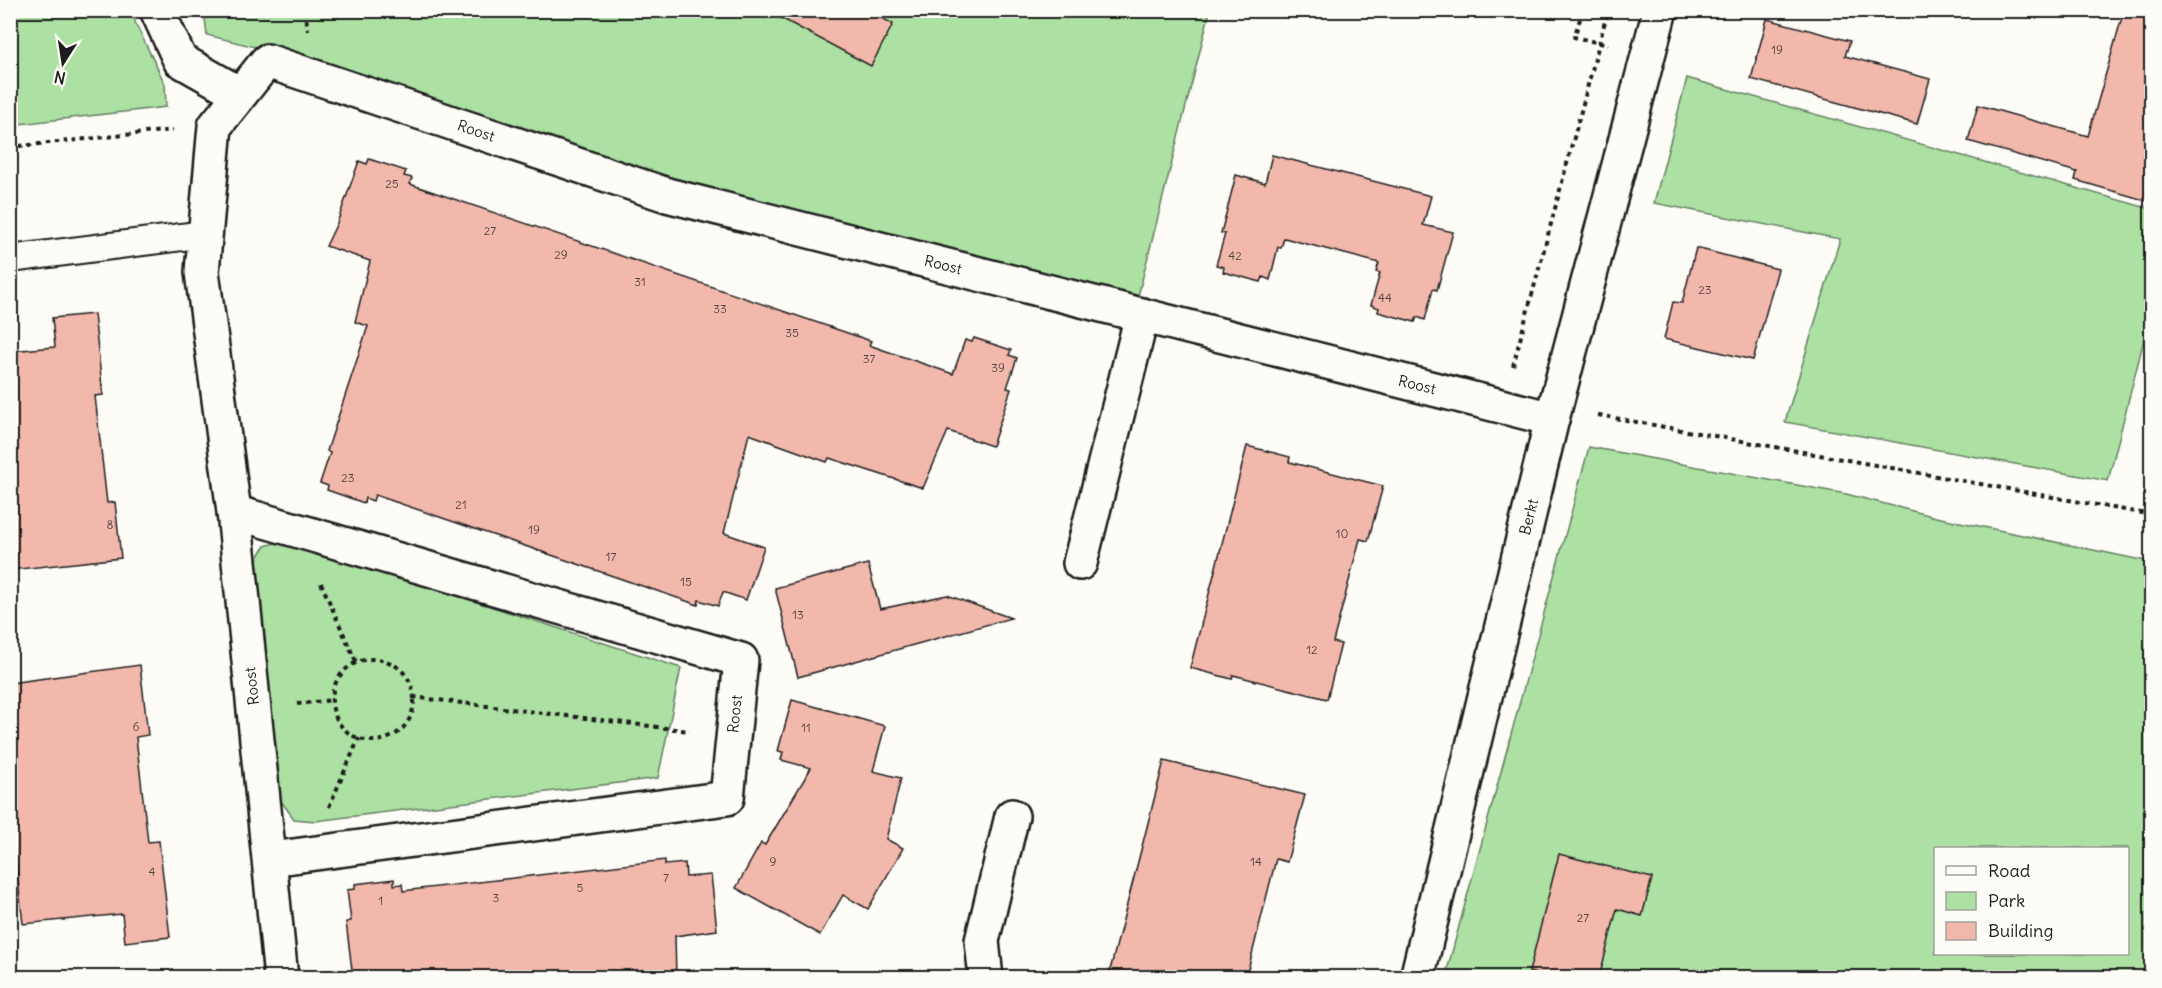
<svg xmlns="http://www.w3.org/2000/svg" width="2162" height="988" viewBox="0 0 2162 988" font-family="Delius,sans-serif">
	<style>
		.green { fill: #ace1a3; stroke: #647e60; stroke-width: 1.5; fill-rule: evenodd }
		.building { fill: #f2b8ac; stroke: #1c1c1c; stroke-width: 1.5 }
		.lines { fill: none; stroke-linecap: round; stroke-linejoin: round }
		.lane-casing { stroke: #1c1c1c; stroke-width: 30 }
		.street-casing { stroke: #1c1c1c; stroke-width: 38 }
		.path { stroke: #1c1c1c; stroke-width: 4; stroke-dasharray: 4.5 4.5; stroke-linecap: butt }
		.lane { stroke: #fdfcf7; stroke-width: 26 }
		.street { stroke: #fdfcf7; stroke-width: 33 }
		.labels { text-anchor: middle; stroke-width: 4.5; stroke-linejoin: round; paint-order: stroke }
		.number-label { font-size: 12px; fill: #524340 }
		.street-label { font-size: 15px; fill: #1c1c1c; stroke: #fdfcf7 }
	</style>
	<rect width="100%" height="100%" fill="#fdfcf7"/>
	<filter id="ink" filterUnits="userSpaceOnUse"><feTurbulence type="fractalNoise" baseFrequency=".0167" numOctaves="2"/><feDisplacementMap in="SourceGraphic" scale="12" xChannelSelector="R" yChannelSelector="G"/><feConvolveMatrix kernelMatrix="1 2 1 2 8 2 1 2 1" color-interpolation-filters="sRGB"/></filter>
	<g filter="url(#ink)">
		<g class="green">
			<path d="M10 11H134L135 22 165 84 166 107 11 125Z"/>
			<path d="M204 11H1210L1138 296 959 256 657 180 303 59 207 35Z"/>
			<path d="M1687 78 2151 209V312L2108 481 1785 422 1840 239 1654 203Z"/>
			<path d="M1589 447 1846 494 1936 517 2151 562V977L1445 978ZM1936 848H2128V954H1936Z"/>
			<path d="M286 540 681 668 658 778 315 821 294 819 278 797 252 567 265 546Z"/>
		</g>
		<g class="building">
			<path d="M766 10H867L893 24 871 66Z"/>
			<path d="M2124 10H2151V202L2075 180 2077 172 1968 141 1978 105 2088 136Z"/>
			<path d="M1767 19 1850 41 1845 56 1930 79 1917 124 1751 79Z"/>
			<path d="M1272 155 1431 196 1423 225 1453 232 1437 290 1433 289 1425 320 1417 317 1415 322 1378 312 1379 308 1371 305 1380 273 1376 272 1379 263 1284 238 1281 248 1278 247 1270 280 1263 277 1261 282 1223 272 1224 267 1216 265 1225 234 1221 233 1236 175 1265 183Z"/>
			<path d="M369 159 406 171 404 176 412 178 410 184 871 341 869 345 953 374 965 340 972 342 974 338 1011 350 1009 355 1017 358 1007 388 1011 389 992 446 948 431 923 488 829 458 827 462 749 434 724 533 764 547 746 600 723 592 718 606 699 600 698 605 375 495 373 501 365 498 364 503 327 490 328 486 320 483 330 453 327 451 368 326 355 322 370 261 326 246 337 223 359 161 367 164Z"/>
			<path d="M1696 248 1778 269 1753 360 1664 339 1673 302 1682 303Z"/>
			<path d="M94 314 103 395 95 396 107 503 115 502 121 558 10 570V351L55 347 52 318Z"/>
			<path d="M1247 446 1290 457 1289 462 1383 486 1368 541 1360 539 1333 642 1341 644 1327 699 1233 675 1232 679 1190 668Z"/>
			<path d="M868 564 880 609 947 595 1011 618 798 677 775 588Z"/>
			<path d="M140 665 148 735 136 737 148 842 159 841 170 937 125 942 122 914 23 924 10 809V683Z"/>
			<path d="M792 700 885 726 873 771 901 778 886 839 903 848 868 909 843 895 820 935 736 888 761 843 765 845 811 768 781 760 783 752 778 751Z"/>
			<path d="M1164 761 1305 795 1287 862 1276 859 1246 978H1108Z"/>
			<path d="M1559 854 1652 878 1642 916 1617 909 1599 978H1552L1529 972Z"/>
			<path d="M665 860V865L685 863 686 877 711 875 717 930 675 936 676 978H353L346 922 351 921 347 890 355 889V884L394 879V885L402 884 403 891Z"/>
		</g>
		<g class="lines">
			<defs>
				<path id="lane" d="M10 259 205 234"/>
				<g id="street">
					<path d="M157 10 180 60 240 94"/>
					<path d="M234 512 741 660 727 798 271 859"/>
					<path d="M1080 563 1142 315"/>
					<path d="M281 978 234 512 202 272 215 126 267 61 667 195 1552 419"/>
					<path d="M986 978 982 941 1012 816"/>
					<path d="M1417 978 1552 419 1660 10"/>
				</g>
			</defs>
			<use href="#lane" class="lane-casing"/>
			<use href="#street" class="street-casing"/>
			<g class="path">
				<path d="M305 10 308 31"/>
				<path d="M1583 10 1574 37 1608 45"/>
				<path d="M10 147 173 130"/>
				<path d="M1513 366 1608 10"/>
				<path d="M1598 415 2152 515"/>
				<path d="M321 583 356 662"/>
				<circle cx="373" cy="700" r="41"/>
				<path d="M413 697 690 731"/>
				<path d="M297 704 332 700"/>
				<path d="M329 807 359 738"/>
			</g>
			<use href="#lane" class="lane"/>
			<use href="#street" class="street"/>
		</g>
	</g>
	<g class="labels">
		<g class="number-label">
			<text x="1777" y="54">19</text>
			<text x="392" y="188">25</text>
			<text x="490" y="235">27</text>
			<text x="561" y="259">29</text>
			<text x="1235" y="260">42</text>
			<text x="640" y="286">31</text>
			<text x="1705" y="294">23</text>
			<text x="1385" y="302">44</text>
			<text x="720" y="313">33</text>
			<text x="792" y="337">35</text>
			<text x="869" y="363">37</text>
			<text x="998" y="372">39</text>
			<text x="348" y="482">23</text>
			<text x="461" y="509">21</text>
			<text x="110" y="529">8</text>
			<text x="534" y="534">19</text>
			<text x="1342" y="538">10</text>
			<text x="611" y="561">17</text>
			<text x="686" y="586">15</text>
			<text x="798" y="619">13</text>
			<text x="1312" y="654">12</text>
			<text x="136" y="731">6</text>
			<text x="806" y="732">11</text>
			<text x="773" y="866">9</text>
			<text x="1256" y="866">14</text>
			<text x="152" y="876">4</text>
			<text x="666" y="882">7</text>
			<text x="580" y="892">5</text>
			<text x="496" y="902">3</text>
			<text x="381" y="905">1</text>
			<text x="1583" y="922">27</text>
		</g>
		<g class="street-label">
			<text transform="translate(476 131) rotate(19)" y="5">Roost</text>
			<text transform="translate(943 265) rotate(14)" y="5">Roost</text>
			<text transform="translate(1417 385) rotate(14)" y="5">Roost</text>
			<text transform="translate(1529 517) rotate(-76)" y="5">Berkt</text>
			<text transform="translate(252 686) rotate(-96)" y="5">Roost</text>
			<text transform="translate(735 714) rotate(-84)" y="5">Roost</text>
		</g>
	</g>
	<rect width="2162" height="988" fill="none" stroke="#fdfcf7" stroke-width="36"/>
	<rect x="18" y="18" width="2126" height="952" fill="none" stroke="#1c1c1c" stroke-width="2" filter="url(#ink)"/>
	<rect x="1934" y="847" width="195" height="108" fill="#fdfcf7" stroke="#a3a29f" stroke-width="1.5"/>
	<rect x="1946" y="866" width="30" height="9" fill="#fdfcf7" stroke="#a3a29f" stroke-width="1.5"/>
	<text x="1988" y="877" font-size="18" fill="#1c1c1c">Road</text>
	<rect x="1946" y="892" width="30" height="18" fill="#ace1a3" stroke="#a3a29f" stroke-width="1.5"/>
	<text x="1988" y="907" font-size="18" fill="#1c1c1c">Park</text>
	<rect x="1946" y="922" width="30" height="18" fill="#f2b8ac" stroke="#a3a29f" stroke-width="1.5"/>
	<text x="1988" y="937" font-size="18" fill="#1c1c1c">Building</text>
	<g transform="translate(63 63) rotate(192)" stroke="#fdfcf7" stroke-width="4.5" paint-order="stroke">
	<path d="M0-4.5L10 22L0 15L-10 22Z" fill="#1c1c1c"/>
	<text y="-9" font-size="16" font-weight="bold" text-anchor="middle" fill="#1c1c1c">N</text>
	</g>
</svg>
